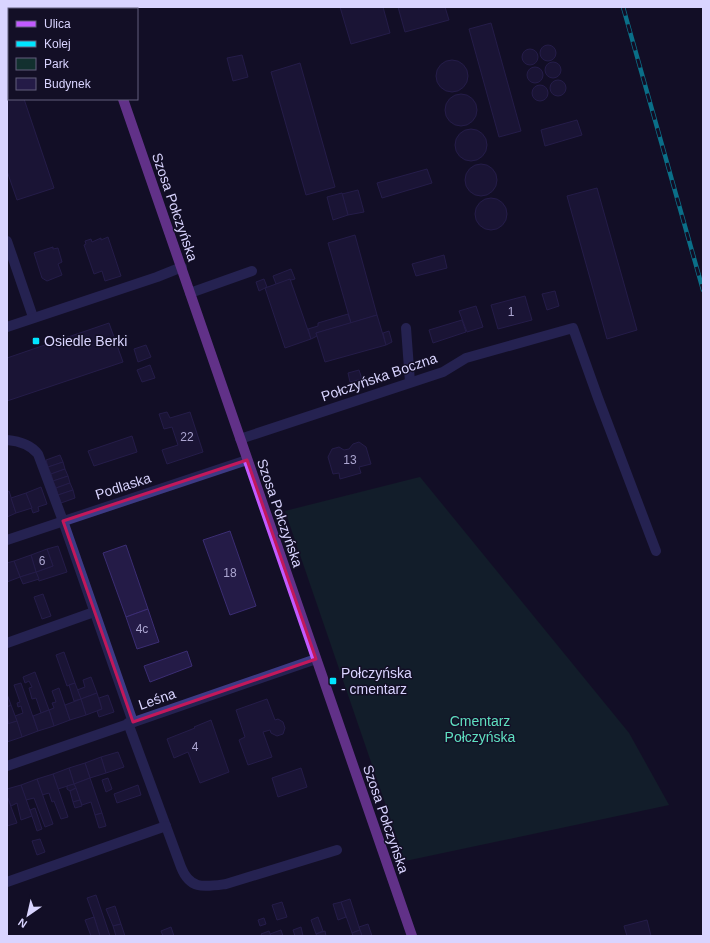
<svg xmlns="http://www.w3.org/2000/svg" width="710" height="943" viewBox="0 0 710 943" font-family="Helvetica,sans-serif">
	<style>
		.green { fill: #12302f }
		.building { fill: #241b47; stroke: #3b2d73 }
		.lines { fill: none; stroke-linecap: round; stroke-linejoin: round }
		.minor { stroke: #3d3a85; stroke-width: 10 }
		.major { stroke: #c25bff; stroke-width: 10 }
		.rail-casing { stroke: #00e5ff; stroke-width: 4.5 }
		.rail { stroke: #130f26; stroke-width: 3; stroke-dasharray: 9; stroke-linecap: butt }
		.marked { fill: none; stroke: #c2185b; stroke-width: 3; stroke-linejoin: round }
		.poi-dot { fill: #00e5ff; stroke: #130f26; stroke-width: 1.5 }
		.labels { text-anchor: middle; stroke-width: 3; stroke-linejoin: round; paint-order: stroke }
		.number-label { font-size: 12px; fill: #aca6d1 }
		.street-label { font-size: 14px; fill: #d9d4ff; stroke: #130f26 }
		.poi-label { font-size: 14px; fill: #d9d4ff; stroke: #130f26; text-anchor: start }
		.park-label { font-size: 14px; fill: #5fe0c0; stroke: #130f26 }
	</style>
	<rect width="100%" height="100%" fill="#130f26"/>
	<path class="green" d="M420 477 629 733 669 805 405 861 285 511Z"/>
	<g class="building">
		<path d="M340 7H383L390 33 351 44Z"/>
		<path d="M398 7H445L449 20 405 32Z"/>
		<path d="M491 23 521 131 499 137 469 29Z"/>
		<circle cx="548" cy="53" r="8"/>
		<circle cx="530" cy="57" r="8"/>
		<path d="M242 55 248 77 233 81 227 58Z"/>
		<circle cx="452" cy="76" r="16"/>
		<circle cx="553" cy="70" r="8"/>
		<path d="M300 63 335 187 306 195 271 72Z"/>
		<circle cx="535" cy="75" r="8"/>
		<circle cx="558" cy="88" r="8"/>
		<circle cx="540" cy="93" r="8"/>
		<path d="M7 88H9V99H24L54 188 17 200 7 171Z"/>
		<circle cx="461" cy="110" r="16"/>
		<path d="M577 120 582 135 545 146 541 130Z"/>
		<circle cx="471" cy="145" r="16"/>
		<circle cx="481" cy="180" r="16"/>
		<path d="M427 169 432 183 382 198 377 183Z"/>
		<path d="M597 188 637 330 607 339 567 196Z"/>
		<path d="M358 190 364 212 348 215 342 194Z"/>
		<path d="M342 193 348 215 333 220 327 197Z"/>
		<circle cx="491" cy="214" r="16"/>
		<path d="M355 235 377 315 351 323 328 243Z"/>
		<path d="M108 237 121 276 105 281 102 271 94 274 84 245 86 244 85 241 91 239 92 242 101 238V240Z"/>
		<path d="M53 247V249L58 248 62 262 58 264 62 275 47 281 42 278 34 253Z"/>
		<path d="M444 255 447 268 416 276 412 264Z"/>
		<path d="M291 269 295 279 276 284 273 276Z"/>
		<path d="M264 279 267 287 259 291 256 282Z"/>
		<path d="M290 279 311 339 285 348 265 288Z"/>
		<path d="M555 291 559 306 547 310 542 294Z"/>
		<path d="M525 296 532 320 498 329 491 305Z"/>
		<path d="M476 306 483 327 467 332 459 311Z"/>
		<path d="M348 314 351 323 316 333 317 336 311 339 308 329 318 326V323Z"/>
		<path d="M377 315 386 345 325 362 316 333Z"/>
		<path d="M462 320 466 332 433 343 429 330Z"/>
		<path d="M109 323 123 362 7 401V358Z"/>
		<path d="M389 331 392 342 386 345 383 333Z"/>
		<path d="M146 345 151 357 138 362 134 349Z"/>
		<path d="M150 365 155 378 142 382 137 370Z"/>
		<path d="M359 370 362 379 350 382 348 373Z"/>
		<path d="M167 412 170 418 190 412 203 452 167 464 162 450 178 445 172 427 164 429 159 414Z"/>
		<path d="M132 436 137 452 94 466 88 451Z"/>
		<path d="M359 442 366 447 371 464 359 467 361 473 340 479 339 473 333 474 328 457 332 449 339 447 344 450 349 449 353 444Z"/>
		<path d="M60 455 63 462 48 467 46 460Z"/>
		<path d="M63 462 65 469 51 474 48 467Z"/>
		<path d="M65 469 68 476 53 481 51 474Z"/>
		<path d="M68 476 70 483 56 488 53 481Z"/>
		<path d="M70 483 73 490 58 495 56 488Z"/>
		<path d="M41 487 47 504 38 507 39 511 33 513 26 493Z"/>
		<path d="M73 490 75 498 61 503 58 495Z"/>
		<path d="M9 491 16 513 7 517V492Z"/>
		<path d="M26 493 32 508 16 513 11 498Z"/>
		<path d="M230 531 256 606 230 615 203 540Z"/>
		<path d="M126 545 148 609 126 617 103 553Z"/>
		<path d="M58 546 67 572 39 581 36 572 53 566 47 549Z"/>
		<path d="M47 549 53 566 36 572 31 555Z"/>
		<path d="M31 555 36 572 20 577 14 561Z"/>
		<path d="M14 561 20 577 7 582V563Z"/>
		<path d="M36 572 39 579 23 584 20 577Z"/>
		<path d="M43 594 51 616 42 619 34 597Z"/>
		<path d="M148 609 159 642 137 649 126 617Z"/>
		<path d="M187 651 192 666 150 682 144 666Z"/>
		<path d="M64 652 75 683 67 686 56 655Z"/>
		<path d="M35 672 49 710 41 713 36 698 32 699 29 688 32 687 29 681 25 683 23 677Z"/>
		<path d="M91 677 97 693 81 699 77 690 85 687 83 680Z"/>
		<path d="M21 683 38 731 22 737 15 716 23 713 21 706 18 707 17 703 20 702 14 685Z"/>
		<path d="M75 683 81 699 74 701 69 685Z"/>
		<path d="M59 688 70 720 54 726 49 710 54 708 52 703 56 702 52 691Z"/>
		<path d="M97 693 102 709 86 715 81 699Z"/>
		<path d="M7 694 11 705 7 707Z"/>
		<path d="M108 695 114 712 99 717 97 711 102 709 99 698Z"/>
		<path d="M81 699 86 715 70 720 65 705Z"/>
		<path d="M267 699 275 720 278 719 283 722 285 728 283 734 277 736 271 733 270 730 263 732 272 757 248 765 239 740 245 737 236 710Z"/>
		<path d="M11 705 17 721 9 724 7 716V707Z"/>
		<path d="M49 710 54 726 38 731 33 716Z"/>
		<path d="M211 720 229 772 200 783 188 752 174 758 167 739 195 728 194 727Z"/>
		<path d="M17 721 22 737 7 742V724Z"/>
		<path d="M118 752 124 767 106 773 101 757Z"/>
		<path d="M101 757 106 773 90 778 85 763Z"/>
		<path d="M85 763 90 778 74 784 69 768Z"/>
		<path d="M69 768 74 784 58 789 53 774Z"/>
		<path d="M301 768 307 787 278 797 272 778Z"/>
		<path d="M53 774 68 817 61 819 54 801 52 802 49 793 42 795 37 779Z"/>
		<path d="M90 778 102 813 95 815 91 802 82 805 74 784Z"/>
		<path d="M108 778 112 789 106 792 102 780Z"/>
		<path d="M37 779 53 824 45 827 34 798 26 800 21 785Z"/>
		<path d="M74 784 76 788 70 791 67 789V786Z"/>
		<path d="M21 785 32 816 21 820 17 803 11 806 7 796V789Z"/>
		<path d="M138 785 141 795 117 803 114 794Z"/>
		<path d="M76 788 80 800 73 802 70 791Z"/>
		<path d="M7 796 17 823 7 826Z"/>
		<path d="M80 800 82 806 75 808 73 802Z"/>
		<path d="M35 808 42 829 37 831 30 810Z"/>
		<path d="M102 813 106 826 99 828 95 815Z"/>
		<path d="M40 839 45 852 37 855 32 841Z"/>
		<path d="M96 895 110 936H100L94 917 87 898Z"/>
		<path d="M350 899 360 930 352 933 341 902Z"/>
		<path d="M282 902 287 917 277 920 272 905Z"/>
		<path d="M341 902 346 917 338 920 333 904Z"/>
		<path d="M115 906 121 924 113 926 106 909Z"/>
		<path d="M94 917 100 936H91L85 920Z"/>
		<path d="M318 917 323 931 316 934 311 920Z"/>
		<path d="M264 918 266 924 260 926 258 920Z"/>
		<path d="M647 920 651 936H627L624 926Z"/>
		<path d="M121 924 125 936H116L113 926Z"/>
		<path d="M368 924 372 936H362L359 927Z"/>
		<path d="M171 927 174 936H163L161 931Z"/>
		<path d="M301 927 303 936H295L293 930Z"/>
		<path d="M281 930 283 936H271L270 934Z"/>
		<path d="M360 930 362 936H353L352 933Z"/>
		<path d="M269 931 271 936H262L261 934Z"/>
		<path d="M325 931 326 936H317L316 934Z"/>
	</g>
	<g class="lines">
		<g class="minor">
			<path d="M7 241 33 317"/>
			<path d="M190 293 252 271"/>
			<path d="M7 327 157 277 182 267"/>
			<path d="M406 328 410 382"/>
			<path d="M240 439 443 372 466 358 573 328 598 398 656 551"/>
			<path d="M7 440C19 441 30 444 38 454L63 521 133 722"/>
			<path d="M7 540 247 460"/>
			<path d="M7 643 94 612"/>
			<path d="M128 723 181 867C190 890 204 887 226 884L337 850"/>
			<path d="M7 766 316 659"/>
			<path d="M7 882 166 826"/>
		</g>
		<g class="major">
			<path d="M93 7V9"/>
			<path d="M123 99 412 936"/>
		</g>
		<defs>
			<path id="rail" d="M623 7 703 290"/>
		</defs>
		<use href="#rail" class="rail-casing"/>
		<use href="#rail" class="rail"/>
	</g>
	<path d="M0 0H710V943H0ZM247 460 316 659 133 722 63 521Z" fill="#130f26" fill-opacity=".55" fill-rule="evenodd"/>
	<path class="marked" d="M247 460 316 659 133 722 63 521Z"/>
	<g class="poi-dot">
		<rect x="32" y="337" width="8" height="8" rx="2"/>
		<rect x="329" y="677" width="8" height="8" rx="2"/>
	</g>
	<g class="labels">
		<g class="number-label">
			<text x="511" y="316">1</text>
			<text x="187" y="441">22</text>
			<text x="350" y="464">13</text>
			<text x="42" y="565">6</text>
			<text x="230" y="577">18</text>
			<text x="142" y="633">4c</text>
			<text x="195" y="751">4</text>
		</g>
		<g class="street-label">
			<text transform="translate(175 207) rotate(71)" y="5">Szosa Połczyńska</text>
			<text transform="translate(379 377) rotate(-19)" y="5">Połczyńska Boczna</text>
			<text transform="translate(123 486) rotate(-18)" y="5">Podlaska</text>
			<text transform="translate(280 513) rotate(71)" y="5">Szosa Połczyńska</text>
			<text transform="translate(157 699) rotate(-19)" y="5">Leśna</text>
			<text transform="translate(386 819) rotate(71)" y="5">Szosa Połczyńska</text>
		</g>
		<g class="poi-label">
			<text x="44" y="346">Osiedle Berki</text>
			<text x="341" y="678">Połczyńska<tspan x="341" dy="16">- cmentarz</tspan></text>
		</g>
		<g class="park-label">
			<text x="480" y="726">Cmentarz<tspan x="480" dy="16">Połczyńska</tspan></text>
		</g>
	</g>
	<rect width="710" height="943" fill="none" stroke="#d9d4ff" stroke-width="16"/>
	<rect x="8" y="8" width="130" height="92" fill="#130f26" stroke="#625e7d"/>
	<rect x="16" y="21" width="20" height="6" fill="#c25bff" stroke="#625e7d"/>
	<text x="44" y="28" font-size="12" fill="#d9d4ff">Ulica</text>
	<rect x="16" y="41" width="20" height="6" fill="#00e5ff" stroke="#625e7d"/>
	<text x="44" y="48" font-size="12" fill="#d9d4ff">Kolej</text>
	<rect x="16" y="58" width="20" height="12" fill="#12302f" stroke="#625e7d"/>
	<text x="44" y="68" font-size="12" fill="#d9d4ff">Park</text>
	<rect x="16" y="78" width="20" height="12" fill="#241b47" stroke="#625e7d"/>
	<text x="44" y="88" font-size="12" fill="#d9d4ff">Budynek</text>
	<g transform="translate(28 915) rotate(214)" stroke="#130f26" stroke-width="3" paint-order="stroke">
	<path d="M0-3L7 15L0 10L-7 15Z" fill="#d9d4ff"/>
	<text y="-6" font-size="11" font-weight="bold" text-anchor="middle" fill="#d9d4ff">N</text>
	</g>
</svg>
